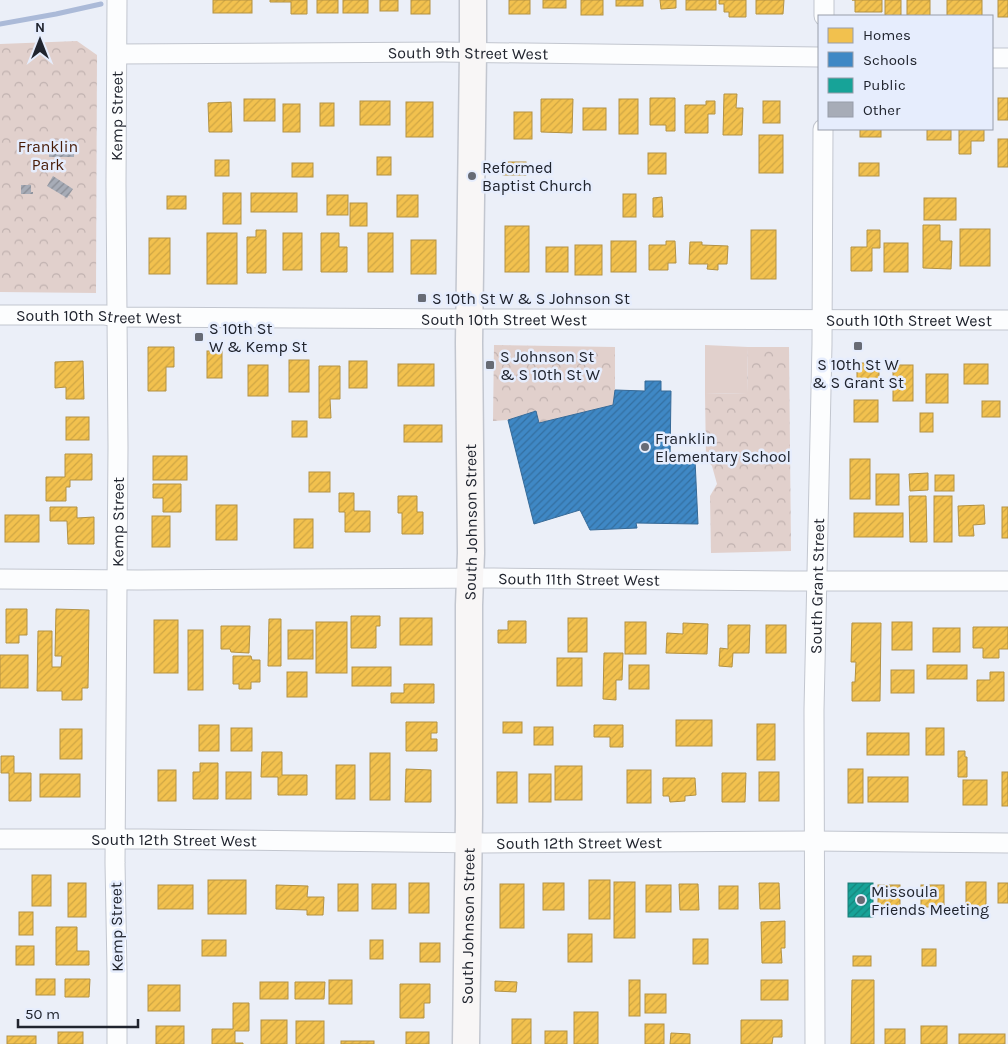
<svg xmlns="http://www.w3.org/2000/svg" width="1008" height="1044" viewBox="0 0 1008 1044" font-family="Karla,sans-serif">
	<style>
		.grass { fill: #e1d0cc }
		.forest { fill: url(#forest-crowns) }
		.homes { fill: url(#homes-hatch); stroke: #b39244 }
		.schools { fill: url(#schools-hatch); stroke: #366a98 }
		.public { fill: url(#public-hatch); stroke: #1a7d78 }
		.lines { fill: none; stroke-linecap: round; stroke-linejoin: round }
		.stream { stroke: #abbad8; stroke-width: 5 }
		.building { fill: url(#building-hatch) }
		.street-casing { stroke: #c2c6cf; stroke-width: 21 }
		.secondary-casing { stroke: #c2c6cf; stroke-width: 29 }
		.street { stroke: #fcfdfe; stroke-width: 19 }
		.secondary { stroke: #f8f6f6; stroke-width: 26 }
		.poi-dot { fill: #676b75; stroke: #e6edfd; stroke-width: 2 }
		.labels { text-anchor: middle; stroke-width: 5; stroke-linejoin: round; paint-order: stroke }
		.street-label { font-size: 16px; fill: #20242e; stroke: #e6edfd }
		.park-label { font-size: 16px; fill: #471b07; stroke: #e6edfd }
		.poi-label { font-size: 16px; fill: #20242e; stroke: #e6edfd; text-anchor: start }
	</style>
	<defs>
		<pattern id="forest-crowns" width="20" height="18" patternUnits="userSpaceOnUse" patternTransform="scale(1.25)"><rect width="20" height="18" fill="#e1d0cc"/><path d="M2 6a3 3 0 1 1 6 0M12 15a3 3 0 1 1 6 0" fill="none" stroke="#c1b2b0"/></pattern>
		<pattern id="homes-hatch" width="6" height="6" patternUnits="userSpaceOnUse" patternTransform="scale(1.25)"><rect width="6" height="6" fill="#f2c14e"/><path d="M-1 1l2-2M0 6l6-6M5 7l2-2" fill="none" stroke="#cfa644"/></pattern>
		<pattern id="schools-hatch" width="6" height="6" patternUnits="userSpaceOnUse" patternTransform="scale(1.25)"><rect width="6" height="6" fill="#3f88c5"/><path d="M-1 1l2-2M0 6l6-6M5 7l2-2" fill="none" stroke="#346fa0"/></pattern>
		<pattern id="public-hatch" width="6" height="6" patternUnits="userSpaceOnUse" patternTransform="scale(1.25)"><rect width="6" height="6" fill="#17a398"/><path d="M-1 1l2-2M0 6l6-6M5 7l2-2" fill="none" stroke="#14857c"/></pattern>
		<pattern id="building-hatch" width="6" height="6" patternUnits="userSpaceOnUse" patternTransform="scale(1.25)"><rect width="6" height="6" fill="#a7acb7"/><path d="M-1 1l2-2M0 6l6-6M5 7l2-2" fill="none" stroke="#888c95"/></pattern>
	</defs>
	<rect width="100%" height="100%" fill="#ebeff8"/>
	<path class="grass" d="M705 345 748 347 747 393 705 394Z"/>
	<g class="forest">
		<path d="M77 41 97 55 96 293 0 292V44Z"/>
		<path d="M494 345 615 347V390L613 405 539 423 535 411 508 420 493 421Z"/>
		<path d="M748 347H789L791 551 711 553 710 496 717 484 712 466 706 459 705 394 747 393Z"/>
	</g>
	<g class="homes">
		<rect x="213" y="0" width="39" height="13"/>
		<path d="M270 0H307V14H291V2H270Z"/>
		<rect x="317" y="0" width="21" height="13"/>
		<rect x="343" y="0" width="25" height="13"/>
		<rect x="380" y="0" width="18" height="11"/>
		<rect x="411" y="0" width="19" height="14"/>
		<rect x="509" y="0" width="21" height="14"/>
		<rect x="543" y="0" width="23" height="8"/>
		<rect x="581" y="0" width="22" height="15"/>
		<rect x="616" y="0" width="27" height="6"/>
		<path d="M660 0H676V8L661 9Z"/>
		<rect x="686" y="0" width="30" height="10"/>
		<path d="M719 0H746V17H729V12H724V4H719Z"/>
		<path d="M756 0H784L783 14H756Z"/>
		<path d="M852 0H882V12H855V0Z"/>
		<rect x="885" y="0" width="16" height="16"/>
		<rect x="907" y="0" width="23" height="16"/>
		<rect x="947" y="0" width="35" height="16"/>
		<rect x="998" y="0" width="10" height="17"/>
		<path d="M724 94H737L736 108H743L742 135H723Z"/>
		<path d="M650 98H675V131H666V125H650Z"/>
		<rect x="998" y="98" width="10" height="22"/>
		<rect x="244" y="99" width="31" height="22"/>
		<path d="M541 99H573L572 133 541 132Z"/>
		<rect x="619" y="99" width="19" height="35"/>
		<rect x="360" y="101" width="30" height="24"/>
		<path d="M706 101H715V114H708V133H685V105H706Z"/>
		<rect x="763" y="101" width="17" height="22"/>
		<path d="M231 102 232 132H209L208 103Z"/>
		<rect x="406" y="102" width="27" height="35"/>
		<rect x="320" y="103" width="14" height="23"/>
		<rect x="283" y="104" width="17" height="28"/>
		<rect x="583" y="108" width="23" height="22"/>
		<rect x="514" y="112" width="18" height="27"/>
		<rect x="860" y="129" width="21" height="8"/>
		<rect x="927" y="129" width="24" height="11"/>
		<path d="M959 129H984V141H971V154H959Z"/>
		<rect x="759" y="135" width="24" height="38"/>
		<rect x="998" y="139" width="10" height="28"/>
		<rect x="648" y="153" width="18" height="21"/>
		<rect x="377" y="157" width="14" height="18"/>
		<rect x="215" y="160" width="14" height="16"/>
		<rect x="503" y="162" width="23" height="13"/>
		<rect x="292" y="163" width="21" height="14"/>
		<rect x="859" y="163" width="20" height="13"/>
		<rect x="223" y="193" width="18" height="31"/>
		<rect x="251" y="193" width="46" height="19"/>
		<rect x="623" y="194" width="13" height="23"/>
		<rect x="327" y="195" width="21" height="20"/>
		<rect x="397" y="195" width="21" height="22"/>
		<rect x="167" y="196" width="19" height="13"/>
		<path d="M662 197 663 217H653V198Z"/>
		<rect x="924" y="198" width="32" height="22"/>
		<rect x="350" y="203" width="17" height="23"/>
		<path d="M923 225H940V241H952L951 269 923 268Z"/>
		<rect x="505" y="226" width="24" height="46"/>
		<rect x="960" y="229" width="30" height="37"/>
		<path d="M256 230H266V273H247V237H256Z"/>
		<rect x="751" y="230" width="25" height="49"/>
		<path d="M867 230H880V248H872V271H851V247H867Z"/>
		<rect x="207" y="233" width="30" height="51"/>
		<rect x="283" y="233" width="19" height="37"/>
		<path d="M321 233H339V247H347V272H321Z"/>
		<rect x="368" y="233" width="25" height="39"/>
		<rect x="149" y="238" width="21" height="36"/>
		<rect x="411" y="240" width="25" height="34"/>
		<rect x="611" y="241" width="25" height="31"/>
		<path d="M666 241H675L676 263H668V270H649V245H666Z"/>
		<path d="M690 242H702V245L728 246 727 264H718V270L707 269 708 264H689Z"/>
		<rect x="884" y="243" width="24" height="29"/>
		<rect x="575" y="245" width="27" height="30"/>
		<rect x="546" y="247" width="22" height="25"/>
		<path d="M148 347H174V367H166V391H148Z"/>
		<rect x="207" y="351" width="15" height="27"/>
		<rect x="289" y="360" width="20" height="32"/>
		<path d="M83 361 84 399H66V387L55 388V362Z"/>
		<rect x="349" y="361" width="18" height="27"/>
		<rect x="857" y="363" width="22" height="23"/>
		<rect x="398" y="364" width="36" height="22"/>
		<rect x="964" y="364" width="24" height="20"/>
		<rect x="248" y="365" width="20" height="31"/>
		<rect x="893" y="365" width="20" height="36"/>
		<path d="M319 366H340V399H330L331 418H319Z"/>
		<rect x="926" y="374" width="22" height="29"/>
		<rect x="854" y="400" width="24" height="22"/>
		<rect x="982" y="401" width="18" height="16"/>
		<rect x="920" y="413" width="13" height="19"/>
		<rect x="66" y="417" width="23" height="23"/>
		<rect x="292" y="421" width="15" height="16"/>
		<rect x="404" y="425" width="38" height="17"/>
		<path d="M65 454H92V480H70V487H66V501H46V477H65Z"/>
		<rect x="153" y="456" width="34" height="24"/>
		<rect x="850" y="459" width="20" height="40"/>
		<rect x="309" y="472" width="21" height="20"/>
		<path d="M928 473V490L910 491 909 474Z"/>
		<rect x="876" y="474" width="23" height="31"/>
		<rect x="935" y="475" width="19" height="16"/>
		<path d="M153 484H181V512H163V498H153Z"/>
		<path d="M339 493H354V511H370V532H345V512H339Z"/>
		<path d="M398 496H417V512H423V534H402V513H398Z"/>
		<path d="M909 496H926L927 542H910Z"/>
		<rect x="934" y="496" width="18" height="46"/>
		<rect x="216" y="505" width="21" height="35"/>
		<path d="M984 505 985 524 973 525 974 536H959L958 506Z"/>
		<path d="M50 507H77V518L94 517V544H68L67 521H50Z"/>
		<rect x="1002" y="507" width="6" height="31"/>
		<rect x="854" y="513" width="49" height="24"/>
		<rect x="5" y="515" width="34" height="27"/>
		<rect x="152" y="516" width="18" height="31"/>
		<rect x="294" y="519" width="19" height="29"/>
		<path d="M6 609H27V635H19V643H6Z"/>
		<path d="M56 609 89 610 88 688H82V700H62V691H37L38 631H52V667H61L62 656H55Z"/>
		<path d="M351 616H380V626H376V648H351Z"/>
		<rect x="400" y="618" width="32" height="27"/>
		<rect x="568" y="618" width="19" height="34"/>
		<path d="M269 619H281V666H268Z"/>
		<rect x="154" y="620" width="24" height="53"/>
		<path d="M508 621H526V643H498V630H508Z"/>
		<rect x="316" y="622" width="31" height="51"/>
		<rect x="625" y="622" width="21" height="32"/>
		<rect x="892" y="622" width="20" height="28"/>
		<path d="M683 623 708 624 707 654 666 653 667 633 683 634Z"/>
		<path d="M852 623H881L880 701H852V682H855L856 662H851Z"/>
		<path d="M728 625H750L749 653H733L732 667 719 666 720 648 728 649Z"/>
		<rect x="766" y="625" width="20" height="28"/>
		<path d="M221 626H250L249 653 231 652 230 649H221Z"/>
		<path d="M973 627H1008V649H999V658H983V648H973Z"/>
		<rect x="933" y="628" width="27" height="24"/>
		<rect x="188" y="630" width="15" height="60"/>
		<rect x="288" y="630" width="25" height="29"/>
		<path d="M604 653H623L622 680H616V700L603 699Z"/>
		<rect x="0" y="655" width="28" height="33"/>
		<path d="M233 656H251L252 660H260V682H251V689H239V684H233Z"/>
		<rect x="557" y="658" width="25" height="28"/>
		<rect x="629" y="665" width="20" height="24"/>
		<rect x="927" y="665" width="40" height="14"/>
		<rect x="352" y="667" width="39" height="19"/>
		<rect x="891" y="670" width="23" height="23"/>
		<rect x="287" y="672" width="20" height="25"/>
		<path d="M990 672H1004V701H977V680H990Z"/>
		<path d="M404 684H434V703H391V693H404Z"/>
		<rect x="676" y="720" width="36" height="26"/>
		<path d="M406 722H437V733H431V739H437V751H406Z"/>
		<rect x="503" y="722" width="19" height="11"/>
		<rect x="757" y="724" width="18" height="36"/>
		<rect x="199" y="725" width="20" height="26"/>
		<path d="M594 725H623V747H610V737H594Z"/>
		<rect x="534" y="727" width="19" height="18"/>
		<rect x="231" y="728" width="21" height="23"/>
		<rect x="926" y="728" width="18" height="27"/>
		<rect x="60" y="729" width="22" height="30"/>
		<rect x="867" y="733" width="42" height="22"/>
		<path d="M958 751H965V757H967V777H958Z"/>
		<path d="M262 752H282V775H307V795H278V777H261Z"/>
		<rect x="370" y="753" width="20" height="47"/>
		<path d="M1 756H14V773H31V801H9V773H1Z"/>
		<path d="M200 763H218V799H193V772H200Z"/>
		<rect x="336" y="765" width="19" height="34"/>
		<rect x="555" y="766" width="27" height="34"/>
		<path d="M406 769 431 770V802H405Z"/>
		<rect x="848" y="769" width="15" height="34"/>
		<rect x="158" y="770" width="18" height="31"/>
		<rect x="627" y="770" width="24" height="33"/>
		<rect x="226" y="772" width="25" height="27"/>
		<rect x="497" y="772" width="20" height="31"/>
		<rect x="759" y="772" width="20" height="29"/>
		<rect x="1002" y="772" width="6" height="34"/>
		<path d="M722 773H746L745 802H722Z"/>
		<rect x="40" y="774" width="40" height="23"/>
		<rect x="529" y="774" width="22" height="28"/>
		<rect x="868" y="777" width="40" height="25"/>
		<path d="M663 778H695L696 795 685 796V801L670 802 669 796H663Z"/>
		<rect x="963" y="780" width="24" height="25"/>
		<rect x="32" y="875" width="19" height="31"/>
		<rect x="208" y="880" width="38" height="34"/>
		<rect x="589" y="880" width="21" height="39"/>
		<rect x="614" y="882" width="21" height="56"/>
		<rect x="966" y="882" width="20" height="25"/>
		<rect x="68" y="883" width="18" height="34"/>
		<rect x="409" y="883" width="20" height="30"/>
		<rect x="543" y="883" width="21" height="27"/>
		<path d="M759 883H779L780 909H760Z"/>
		<rect x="998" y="883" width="10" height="20"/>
		<rect x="338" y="884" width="20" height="27"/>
		<rect x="372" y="884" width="24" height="25"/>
		<rect x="500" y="884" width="24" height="44"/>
		<path d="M679 884H698L699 910H680Z"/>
		<rect x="158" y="885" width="35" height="24"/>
		<path d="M276 885 308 886 307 897H324L323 915H307V910L276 909Z"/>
		<rect x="646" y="885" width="25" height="27"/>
		<rect x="878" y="885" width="22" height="24"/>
		<rect x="921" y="885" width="23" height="22"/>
		<rect x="719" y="886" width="19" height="23"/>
		<rect x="19" y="912" width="14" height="23"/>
		<path d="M785 921V948H781L782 963H762L761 922Z"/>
		<path d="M56 927H77V951H89V965H56Z"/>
		<rect x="568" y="934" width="24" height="28"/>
		<rect x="693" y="939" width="15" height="25"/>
		<rect x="202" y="940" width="24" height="16"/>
		<rect x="370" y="940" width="13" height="19"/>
		<rect x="420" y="943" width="20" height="19"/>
		<rect x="16" y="946" width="18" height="19"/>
		<rect x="922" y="949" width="14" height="17"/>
		<rect x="853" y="956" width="18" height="10"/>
		<rect x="36" y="979" width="19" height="16"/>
		<path d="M65 979H90L89 997H65Z"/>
		<rect x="329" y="980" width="23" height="24"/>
		<rect x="629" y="980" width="11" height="36"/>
		<rect x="761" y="980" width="27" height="20"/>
		<path d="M852 980H874V1044H851Z"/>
		<path d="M495 981 517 982 516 992 495 991Z"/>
		<rect x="260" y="982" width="28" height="17"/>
		<path d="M295 982H325L324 999H295Z"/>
		<path d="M400 984H430V1003H424V1018H400Z"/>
		<rect x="148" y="985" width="32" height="26"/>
		<rect x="645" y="994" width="21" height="19"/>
		<path d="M233 1003H249V1031H235V1043H243V1044H212V1029H233Z"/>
		<rect x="574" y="1012" width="24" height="32"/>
		<rect x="512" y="1019" width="19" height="25"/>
		<rect x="261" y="1020" width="26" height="24"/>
		<path d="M741 1020H782V1037H773L772 1044H741Z"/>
		<rect x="296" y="1021" width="28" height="23"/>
		<rect x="645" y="1024" width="19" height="20"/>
		<rect x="156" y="1026" width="28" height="18"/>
		<rect x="921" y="1026" width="26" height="18"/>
		<rect x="885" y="1029" width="20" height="15"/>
		<rect x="545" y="1031" width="22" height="13"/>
		<rect x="58" y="1032" width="25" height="12"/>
		<rect x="406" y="1032" width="23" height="12"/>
		<path d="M671 1033 690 1034V1044H670Z"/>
		<rect x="959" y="1034" width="46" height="10"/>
		<rect x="7" y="1036" width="29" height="8"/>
		<rect x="341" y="1041" width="33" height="3"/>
	</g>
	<path class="schools" d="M645 381H661V391H671L670 460H695L698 524 636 523 637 528 590 530 580 510 534 524 508 420 536 411 539 423 613 405 615 390 645 391Z"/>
	<rect class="public" x="848" y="883" width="25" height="34"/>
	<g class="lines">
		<path class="stream" d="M0 24 56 14 101 4"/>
	</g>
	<g class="building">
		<rect x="49" y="141" width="25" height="16"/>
		<path d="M53 176 73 189 67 198 47 186Z"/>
		<path d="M21 185H31V192H33V194H21Z"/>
	</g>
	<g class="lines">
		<defs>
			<g id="street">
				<path d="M824 16V0"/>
				<path id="s1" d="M117 54 443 52 819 57"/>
				<path d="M992 58H1008"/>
				<path id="s2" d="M0 315H105L118 317 469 319 1008 320"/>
				<path id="s3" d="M0 579 138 580 494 578 790 581H1008"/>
				<path id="s4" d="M0 839H144L485 843 814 841 1008 843"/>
				<path id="s5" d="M117 1044V971L115 863 118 447 116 184 117 0"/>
				<path id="s6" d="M815 1044 814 710 822 344 823 129"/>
			</g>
			<g id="secondary">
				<path id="s7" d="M466 1044 469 814V605L471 553 469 343 473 53V0"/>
			</g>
		</defs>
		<use href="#street" class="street-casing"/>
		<use href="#secondary" class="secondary-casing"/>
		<use href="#street" class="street"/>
		<use href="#secondary" class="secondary"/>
	</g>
	<g class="poi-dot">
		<circle cx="472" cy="176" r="5"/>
		<rect x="417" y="293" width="10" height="10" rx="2.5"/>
		<rect x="194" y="332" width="10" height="10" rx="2.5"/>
		<rect x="853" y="341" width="10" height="10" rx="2.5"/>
		<rect x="485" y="360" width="10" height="10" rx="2.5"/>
		<circle cx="645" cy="447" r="5"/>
		<circle cx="861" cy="900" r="5"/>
	</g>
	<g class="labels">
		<g class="street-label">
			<text dy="6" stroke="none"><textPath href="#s1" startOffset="351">South 9th Street West</textPath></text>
			<text dy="6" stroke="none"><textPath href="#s5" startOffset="928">Kemp Street</textPath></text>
			<text dy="6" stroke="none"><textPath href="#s2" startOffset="99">South 10th Street West</textPath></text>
			<text dy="6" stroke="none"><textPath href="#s2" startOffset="504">South 10th Street West</textPath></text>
			<text dy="6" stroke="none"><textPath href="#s2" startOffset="909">South 10th Street West</textPath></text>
			<text dy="6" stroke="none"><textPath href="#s5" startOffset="522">Kemp Street</textPath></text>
			<text dy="6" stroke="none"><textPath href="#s7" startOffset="522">South Johnson Street</textPath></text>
			<text dy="6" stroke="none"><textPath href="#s3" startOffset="579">South 11th Street West</textPath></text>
			<text dy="6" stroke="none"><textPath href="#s6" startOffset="458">South Grant Street</textPath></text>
			<text dy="6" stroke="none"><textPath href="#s4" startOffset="174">South 12th Street West</textPath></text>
			<text dy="6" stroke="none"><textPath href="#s4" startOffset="579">South 12th Street West</textPath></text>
			<text transform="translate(116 927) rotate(-91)" y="6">Kemp Street</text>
			<text dy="6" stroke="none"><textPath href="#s7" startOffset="118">South Johnson Street</textPath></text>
		</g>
		<g class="park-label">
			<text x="48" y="152">Franklin<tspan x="48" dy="18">Park</tspan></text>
		</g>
		<g class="poi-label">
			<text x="482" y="173">Reformed<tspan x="482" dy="18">Baptist Church</tspan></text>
			<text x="432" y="304">S 10th St W &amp; S Johnson St</text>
			<text x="209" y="334">S 10th St<tspan x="209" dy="18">W &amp; Kemp St</tspan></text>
			<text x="500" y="362">S Johnson St<tspan x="500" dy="18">&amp; S 10th St W</tspan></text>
			<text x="858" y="370" text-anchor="middle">S 10th St W<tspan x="858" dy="18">&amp; S Grant St</tspan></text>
			<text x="655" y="444">Franklin<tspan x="655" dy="18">Elementary School</tspan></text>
			<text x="871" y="897">Missoula<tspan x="871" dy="18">Friends Meeting</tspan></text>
		</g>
	</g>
	<rect x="818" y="15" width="175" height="115" fill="#e6edfd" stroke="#979daa"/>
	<rect x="828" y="28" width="25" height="15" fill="#f2c14e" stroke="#979daa"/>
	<text x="863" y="40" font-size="15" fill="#20242e">Homes</text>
	<rect x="828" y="52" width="25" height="15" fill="#3f88c5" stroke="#979daa"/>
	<text x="863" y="65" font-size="15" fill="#20242e">Schools</text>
	<rect x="828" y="78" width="25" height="15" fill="#17a398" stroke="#979daa"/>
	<text x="863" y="90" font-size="15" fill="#20242e">Public</text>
	<rect x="828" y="102" width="25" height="15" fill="#a7acb7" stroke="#979daa"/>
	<text x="863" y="115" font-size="15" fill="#20242e">Other</text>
	<g transform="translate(40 40)" stroke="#e6edfd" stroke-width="4" paint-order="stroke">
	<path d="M0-4L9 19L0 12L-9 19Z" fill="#20242e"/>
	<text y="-8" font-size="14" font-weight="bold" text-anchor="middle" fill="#20242e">N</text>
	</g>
	<path d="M18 1019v8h120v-8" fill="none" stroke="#20242e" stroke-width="2.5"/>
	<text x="25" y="1019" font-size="15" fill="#20242e" stroke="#e6edfd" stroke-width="4" paint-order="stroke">50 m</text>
</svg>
